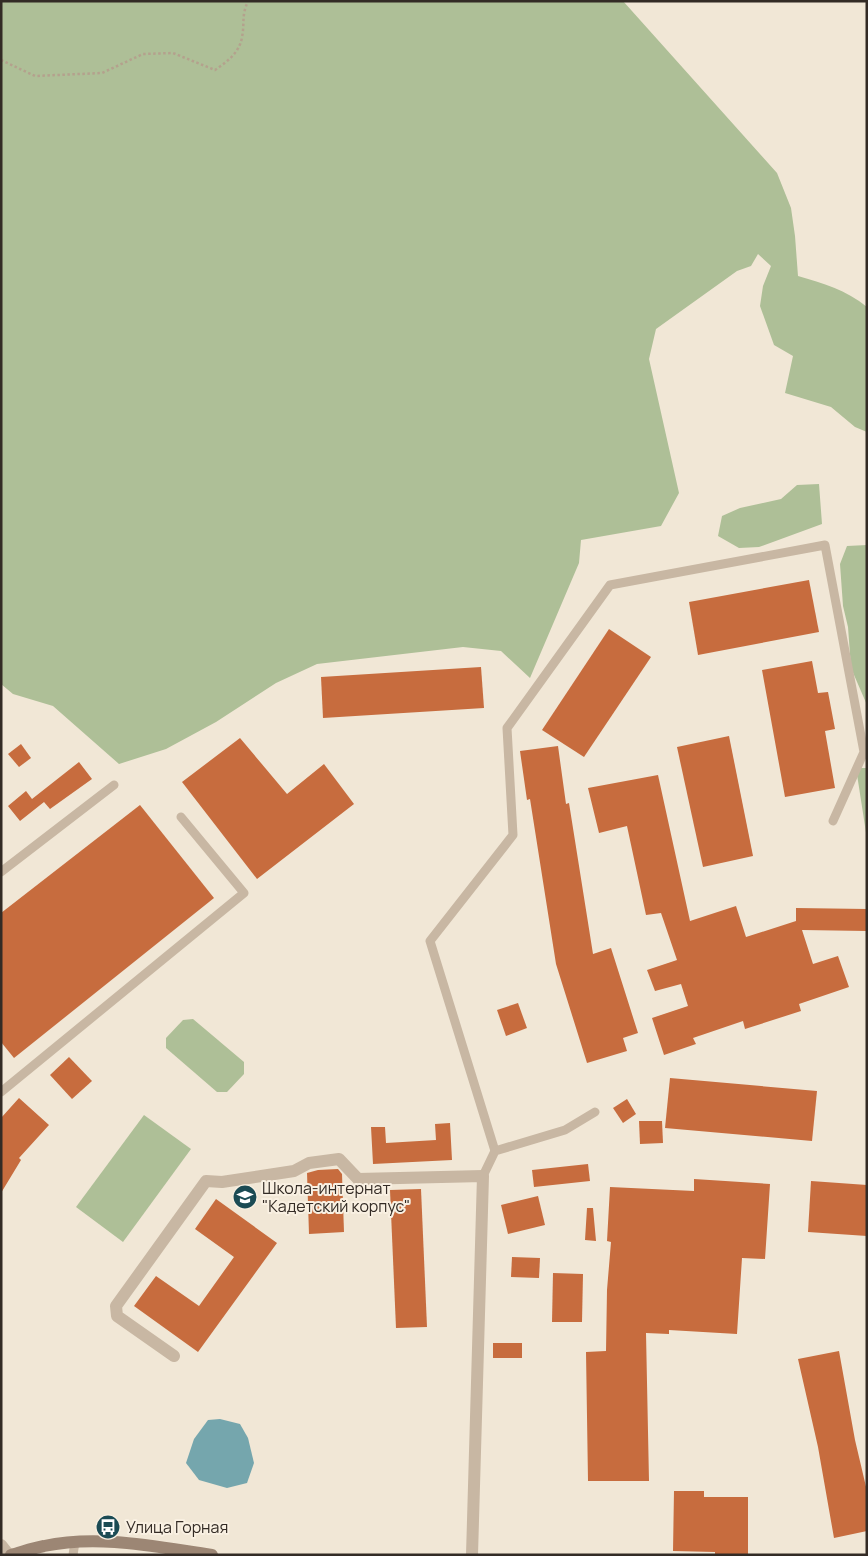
<svg xmlns="http://www.w3.org/2000/svg" width="868" height="1556" viewBox="0 0 868 1556" font-family="Manrope,sans-serif">
	<style>
		.green { fill: #aebf97 }
		.water { fill: #75a6ad }
		.building { fill: #c76c3e }
		.lines { fill: none; stroke-linecap: round; stroke-linejoin: round }
		.path { stroke: #b4a18d; stroke-width: 2.5; stroke-dasharray: 2.5 2.5; stroke-linecap: butt }
		.lane { stroke: #c8b7a3; stroke-width: 9 }
		.street { stroke: #c8b7a3; stroke-width: 12 }
		.secondary { stroke: #9c8674; stroke-width: 12 }
		.labels { text-anchor: middle; stroke-width: 4; stroke-linejoin: round; paint-order: stroke }
		.poi-label { font-size: 16px; fill: #332b25; stroke: #f9f0e2; text-anchor: start }
	</style>
	<rect width="100%" height="100%" fill="#f1e7d6"/>
	<g class="green">
		<path d="M1 1H623L777 173 791 208 795 236 798 276C823 283 846 290 867 307V432L855 427 831 407 785 393 793 356 774 345 760 306 763 286 771 266 758 254 751 266 737 271 656 329 649 359 679 493 661 526 581 540 579 563 530 678 501 651 463 647 317 664 276 683 216 722 166 749 119 764 53 706 13 694 1 684Z"/>
		<path d="M819 484 822 524 759 547 739 548 718 536 722 516 740 508 781 499 797 485Z"/>
		<path d="M867 545V705L851 668 848 627 843 606 840 564 847 546Z"/>
		<path d="M856 768H867V839Z"/>
		<path d="M193 1019 244 1062V1074L227 1092H217L166 1048V1038L183 1020Z"/>
		<path d="M144 1115 191 1149 123 1242 76 1207Z"/>
	</g>
	<path class="water" d="M220 1419 240 1424 248 1438 254 1463 247 1483 227 1488 199 1480 186 1463 194 1439 208 1420Z"/>
	<g class="building">
		<path d="M809 580 819 632 698 655 689 602Z"/>
		<path d="M609 629 651 657 584 757 542 730Z"/>
		<path d="M812 661 818 693 828 692 835 729 825 731 835 788 785 797 762 670Z"/>
		<path d="M481 667 484 708 323 718 321 677Z"/>
		<path d="M729 736 753 856 703 867 677 747Z"/>
		<path d="M240 738 287 794 324 764 354 804 257 879 182 782Z"/>
		<path d="M21 744 31 758 19 767 8 754Z"/>
		<path d="M558 746 566 804 569 803 593 954 611 948 638 1033 623 1038 627 1051 587 1063 556 964 530 799 527 800 520 751Z"/>
		<path d="M79 762 92 779 50 809 44 802 20 821 8 806 26 791 32 799Z"/>
		<path d="M658 775 690 921 736 906 746 937 796 921V908L867 909V931L802 930 813 964 838 956 849 987 799 1004 801 1011 745 1029 743 1021 693 1038 696 1044 664 1055 652 1018 688 1006 681 984 655 991 647 970 677 960 661 913 646 915 627 826 599 833 588 788Z"/>
		<path d="M140 805 214 898 14 1058 1 1042V913Z"/>
		<path d="M518 1003 527 1028 506 1036 497 1010Z"/>
		<path d="M69 1057 92 1081 72 1099 50 1075Z"/>
		<path d="M670 1078 817 1091 812 1141 665 1128Z"/>
		<path d="M19 1098 49 1125 19 1158 21 1160 1 1193V1118Z"/>
		<path d="M627 1099 636 1114 623 1123 613 1108Z"/>
		<path d="M639 1121H662L663 1143 640 1144Z"/>
		<path d="M450 1123 452 1160 373 1164 371 1127H385L386 1143 436 1140 435 1124Z"/>
		<path d="M588 1164 590 1181 534 1187 532 1170Z"/>
		<path d="M338 1169 342 1174 344 1232 309 1234 307 1173 318 1170Z"/>
		<path d="M694 1179 770 1184 765 1259 742 1258 737 1334 669 1330V1334L646 1333 649 1481H588L586 1352 606 1351 607 1290 611 1242 607 1241 610 1187 694 1191Z"/>
		<path d="M811 1181 867 1185V1236L808 1232Z"/>
		<path d="M421 1189 427 1327 396 1328 390 1190Z"/>
		<path d="M538 1196 545 1225 508 1234 501 1205Z"/>
		<path d="M216 1199 277 1243 198 1352 134 1306 156 1276 199 1306 234 1257 195 1229Z"/>
		<path d="M587 1208H593L596 1241 585 1240Z"/>
		<path d="M512 1257 540 1258 539 1278 511 1277Z"/>
		<path d="M553 1273 583 1274 582 1322H552Z"/>
		<rect x="493" y="1343" width="29" height="15"/>
		<path d="M839 1351 855 1440 867 1491V1531L834 1538 818 1447 798 1359Z"/>
		<path d="M674 1491H704V1497H748V1555H715V1552L673 1551Z"/>
	</g>
	<g class="lines">
		<path class="path" d="M1 60 35 76 102 73 143 54 173 53 215 70C227 62 240 52 242 37 245 22 241 17 248 1"/>
		<g class="lane">
			<path d="M1 872 114 785"/>
			<path d="M1 1092 244 893 181 817"/>
			<path d="M495 1151 430 941 513 835 507 728 610 585 825 545 864 752 833 821"/>
			<path d="M483 1176 495 1151 565 1130 595 1112"/>
			<path d="M73 1555 75 1542"/>
		</g>
		<g class="street">
			<path d="M174 1356 117 1316 116 1306 206 1181 222 1182 294 1171 309 1163 339 1159 358 1179 483 1176 472 1555"/>
			<path d="M1 1545 9 1555"/>
		</g>
		<path class="secondary" d="M11 1555C22 1552 33 1548 44 1546 99 1534 157 1547 212 1555"/>
	</g>
	<defs>
		<symbol id="school-disc" viewBox="-11 -11 22 22"><circle r="9.5" fill="#1b4b54" stroke="#f9f0e2"/><path d="M0-5L7-2L0 1L-7-2ZM-4 1L0 2.5L4 1V4Q0 6-4 4Z" fill="#fff"/></symbol>
		<symbol id="bus-disc" viewBox="-11 -11 22 22"><circle r="9.5" fill="#1b4b54" stroke="#f9f0e2"/><path d="M-5-6H5V4H4V6H2V4H-2V6H-4V4H-5ZM-3.5-4V0h7V-4ZM-3.5 1.2v1.5H-2V1.2ZM2 1.2v1.5H3.5V1.2Z" fill="#fff"/></symbol>
	</defs>
	<g fill-rule="evenodd">
		<use href="#school-disc" x="231" y="1183" width="28" height="28"/>
		<use href="#bus-disc" x="94" y="1513" width="28" height="28"/>
	</g>
	<g class="labels">
		<g class="poi-label">
			<text x="262" y="1194">Школа-интернат<tspan x="262" dy="18">"Кадетский корпус"</tspan></text>
			<text x="126" y="1533">Улица Горная</text>
		</g>
	</g>
	<rect width="868" height="1556" fill="none" stroke="#332b25" stroke-width="5"/>
</svg>
